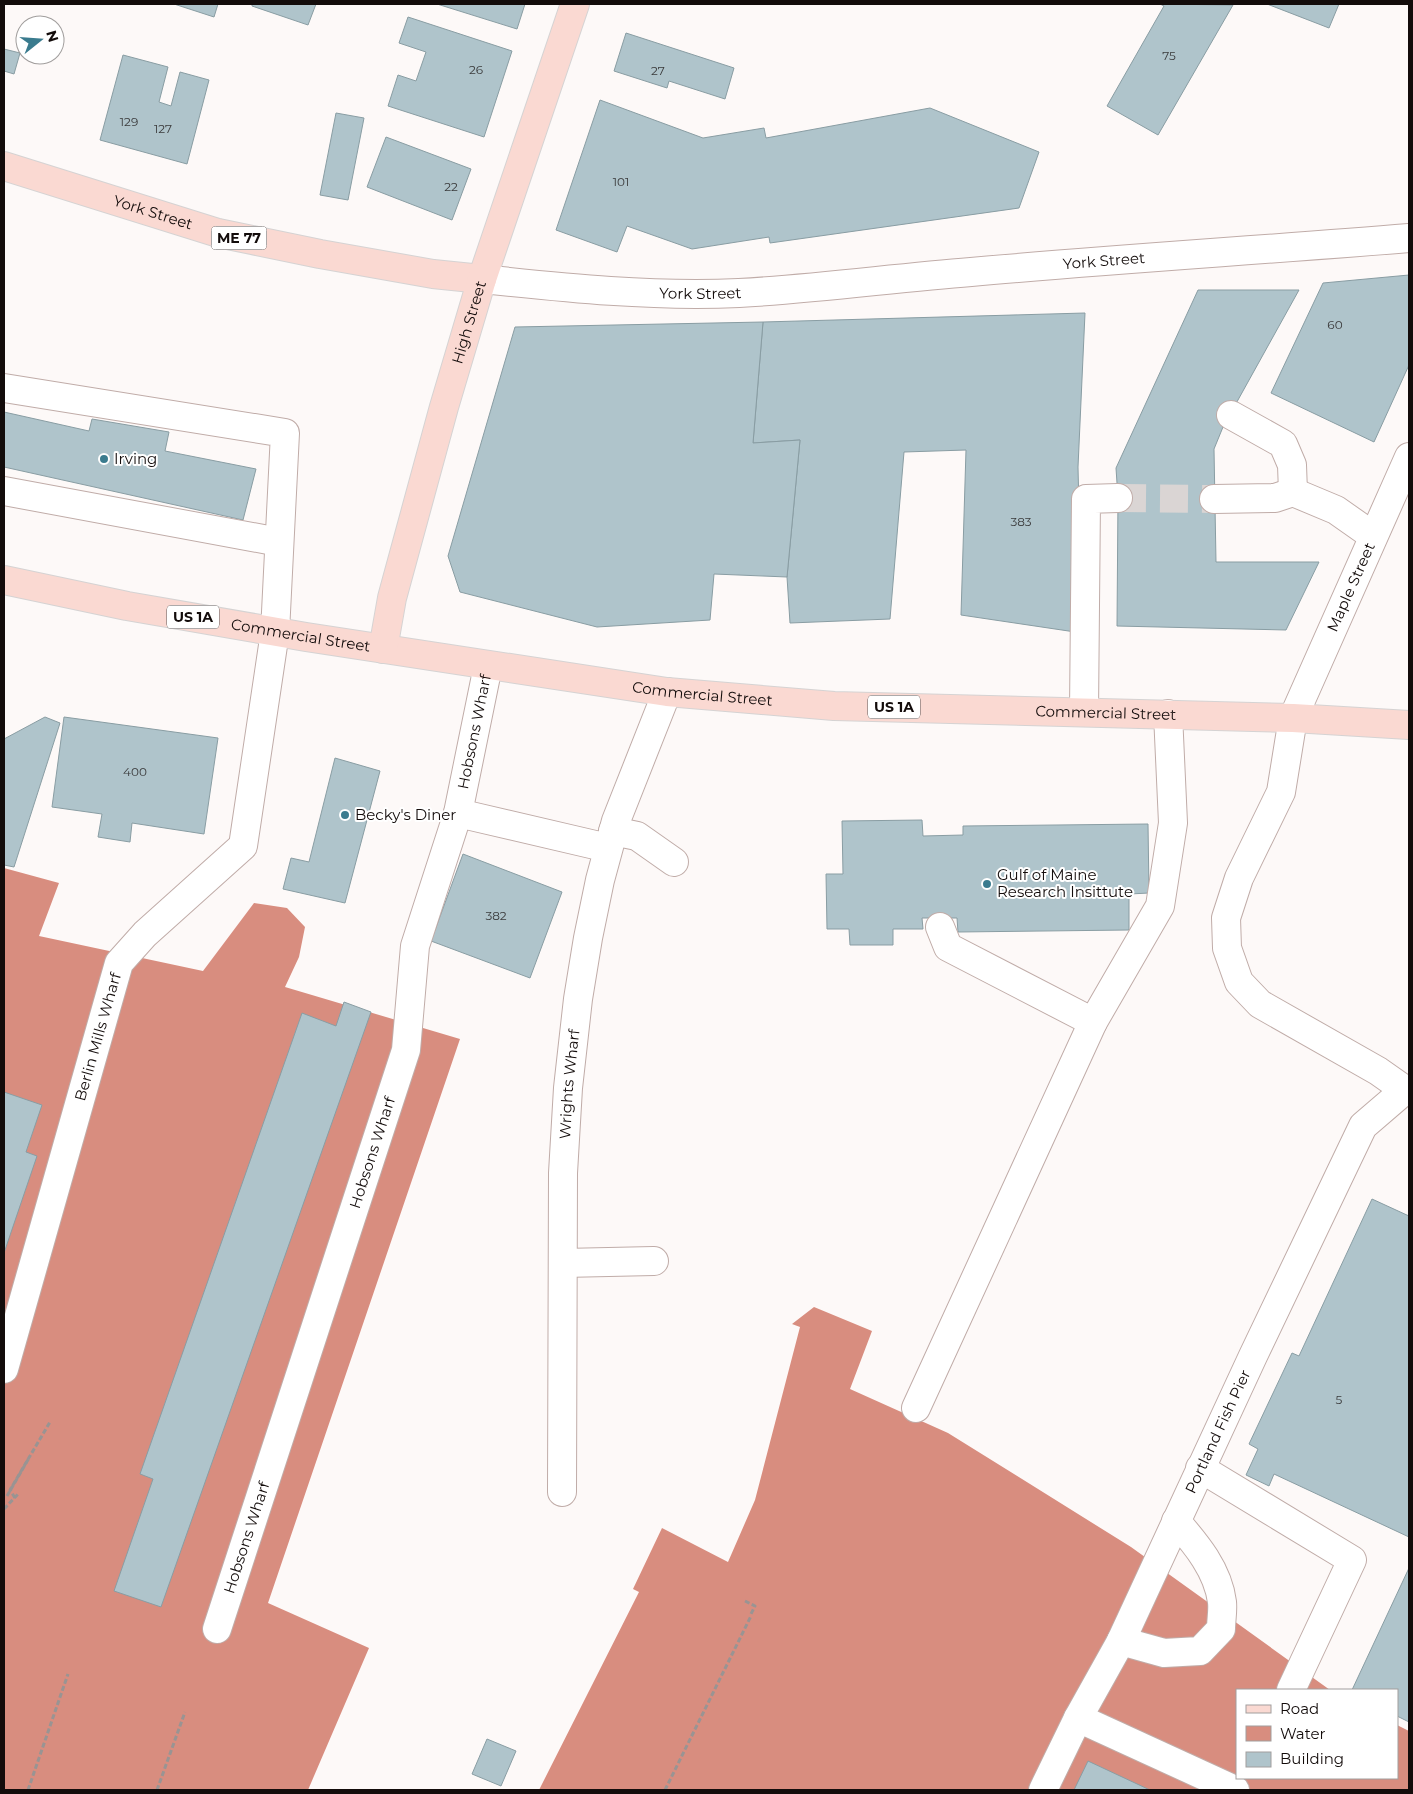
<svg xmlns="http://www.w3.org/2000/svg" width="1413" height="1794" viewBox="0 0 1413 1794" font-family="Montserrat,sans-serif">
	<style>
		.water { fill: #d88d7f }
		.building { fill: #afc4cb; stroke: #899da3 }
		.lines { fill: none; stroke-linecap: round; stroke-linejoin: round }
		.minor-tunnel { stroke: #dad5d4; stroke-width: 28; stroke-dasharray: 28 14; stroke-linecap: butt }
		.minor-casing { stroke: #c0aca8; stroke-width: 30 }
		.major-casing { stroke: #d5d3d3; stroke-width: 30 }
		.path { stroke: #999493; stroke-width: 3; stroke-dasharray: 5 2.5; stroke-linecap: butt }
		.minor { stroke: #fff; stroke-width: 28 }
		.major { stroke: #fad9d2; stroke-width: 28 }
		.path-bridge { stroke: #999493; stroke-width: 3; stroke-dasharray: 5 2.5; stroke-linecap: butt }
		.poi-dot { fill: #3a7b8e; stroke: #fff; stroke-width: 2 }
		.labels { text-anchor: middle; stroke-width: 4; stroke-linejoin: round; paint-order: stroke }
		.number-label { font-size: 12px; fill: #3a3a3b }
		.shield { fill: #fff; stroke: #5a5554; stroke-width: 1 }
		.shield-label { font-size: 14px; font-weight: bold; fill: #130c0b }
		.street-label { font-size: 15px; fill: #130c0b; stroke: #fff }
		.poi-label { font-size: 15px; fill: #130c0b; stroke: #fff; text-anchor: start }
	</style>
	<rect width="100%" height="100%" fill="#fdf9f8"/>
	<g class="water">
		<path d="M4 868 59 883 39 936 203 971 254 903 287 908 305 927 299 957 285 987 460 1039 268 1603 369 1648 308 1790H4Z"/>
		<path d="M814 1307 872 1331 850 1389 948 1433 1131 1547 1330 1690H1237V1778H1397V1725L1409 1731V1790H539L639 1592 633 1589 662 1528 728 1562 755 1500 800 1327 792 1324Z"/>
	</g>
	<g class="building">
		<path d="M174 4H218L214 17Z"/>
		<path d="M252 4H316L308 25 252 6Z"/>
		<path d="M437 4H525L517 29Z"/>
		<path d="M1160 4 1233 5 1158 135 1107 106 1164 6Z"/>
		<path d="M1267 4H1339L1329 28Z"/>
		<path d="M408 17 512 51 484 137 388 106 398 75 416 81 426 52 399 43Z"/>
		<path d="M626 33 734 68 725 99 669 81 667 88 614 71Z"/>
		<path d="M4 49 20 53 14 74 4 71Z"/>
		<path d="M123 55 168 67 159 102 171 106 180 72 209 80 187 164 100 140Z"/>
		<path d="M600 100 703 138 764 128 766 138 930 108 1039 152 1019 208 770 243 769 237 692 249 627 226 617 252 556 230Z"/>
		<path d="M336 113 364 118 348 200 320 195Z"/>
		<path d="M386 137 471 169 452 220 367 187Z"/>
		<path d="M1409 275V365L1374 442 1271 393 1323 283Z"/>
		<path d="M1198 290H1299L1223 427 1214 449 1216 562H1319L1286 630 1117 626 1118 498 1116 468Z"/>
		<path d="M1085 313 1078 467 1082 633 961 615 966 450 904 452 890 619 790 623 787 577 800 440 753 443 763 322Z"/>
		<path d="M763 322 753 443 800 440 787 577 714 574 710 620 597 627 460 592 448 556 515 327Z"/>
		<path d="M4 412 89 431 92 419 169 432 165 451 256 469 243 520 4 467Z"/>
		<path d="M45 717 60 723 14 867 4 865V739Z"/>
		<path d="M64 717 218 738 204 834 132 823 130 842 98 837 102 814 52 807Z"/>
		<path d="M335 758 380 771 345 903 283 889 291 858 309 862Z"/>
		<path d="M922 820 923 836 963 835V826L1148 824 1149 893 1129 894V930L958 932 957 918H922L923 929H893V945H850L849 929H827L826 874H843L842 821Z"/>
		<path d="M463 854 562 892 530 978 431 941Z"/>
		<path d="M344 1002 371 1012 161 1607 114 1591 153 1479 140 1474 302 1013 336 1026Z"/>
		<path d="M4 1092 42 1105 26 1152 37 1156 4 1253Z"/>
		<path d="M1372 1199 1409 1216V1537L1274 1474 1269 1486 1246 1475 1258 1449 1249 1444 1292 1353 1299 1356Z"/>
		<path d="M1409 1568V1722L1397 1716V1690H1352Z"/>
		<path d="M487 1739 516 1751 501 1786 472 1774Z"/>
		<path d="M1088 1761 1150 1790H1074Z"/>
	</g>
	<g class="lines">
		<path class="minor-tunnel" d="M1118 498 1214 499"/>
		<defs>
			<g id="minor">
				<path id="s1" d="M482 279C567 288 653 297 739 293 816 289 894 278 971 272 1117 259 1263 250 1409 238"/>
				<path d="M4 388 285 433 275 632 243 846 145 934 119 963 4 1369"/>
				<path d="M1231 415 1283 444 1292 465 1293 492"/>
				<path d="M4 491 279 542"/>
				<path d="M1214 499 1275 498 1293 492 1336 510 1373 536"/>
				<path d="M1084 712 1086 499 1118 498"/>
				<path d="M458 813 608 848"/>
				<path d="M613 831 637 836 674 862"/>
				<path d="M940 927 948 947 1093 1022"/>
				<path id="s2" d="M1405 1090 1378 1071 1260 1004 1239 982 1227 948 1226 918 1239 878 1281 792 1293 718 1409 457"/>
				<path d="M563 1263 654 1261"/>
				<path d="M916 1408 1093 1022 1160 906 1173 823 1168 714"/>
				<path d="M1200 1468 1352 1560 1291 1690"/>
				<path id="s3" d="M562 1492 563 1173 568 1088 578 999 588 938 600 880 616 821 667 692"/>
				<path id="s4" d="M217 1629 406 1050 415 946 458 813 488 666"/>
				<path d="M1121 1641 1164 1653 1200 1651 1221 1629C1221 1620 1223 1611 1222 1602 1218 1570 1196 1544 1176 1521"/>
				<path d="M1078 1718 1235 1790"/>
				<path id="s5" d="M1043 1790 1078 1718 1121 1641 1253 1356 1363 1126 1405 1090 1409 1089"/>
			</g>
			<g id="major">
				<path id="s6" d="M4 166 218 233 320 254 433 274 482 279"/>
				<path id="s7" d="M4 580 127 606 306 637 667 692 834 706 1293 718 1409 725"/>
				<path id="s8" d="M383 649 392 598 444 407 482 279 575 4"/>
			</g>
		</defs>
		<use href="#minor" class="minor-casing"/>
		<use href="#major" class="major-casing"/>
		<g class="path">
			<path d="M15 1498 10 1490 50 1422"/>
			<path d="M4 1509 19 1493"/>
			<path d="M745 1601 755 1606 750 1616"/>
			<path d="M28 1790 68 1674"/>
			<path d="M157 1790 185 1712"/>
			<path d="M665 1790 751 1616"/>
		</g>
		<use href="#minor" class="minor"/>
		<use href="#major" class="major"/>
		<path class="path-bridge" d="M7 1496 29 1458"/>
	</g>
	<g class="poi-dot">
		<circle cx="104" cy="459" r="5"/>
		<circle cx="345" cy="815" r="5"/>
		<circle cx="987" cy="884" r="5"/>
	</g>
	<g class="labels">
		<g class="number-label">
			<text x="1169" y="60">75</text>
			<text x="476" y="74">26</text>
			<text x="658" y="75">27</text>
			<text x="129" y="126">129</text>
			<text x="163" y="133">127</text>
			<text x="621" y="186">101</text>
			<text x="451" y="191">22</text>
			<text x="1335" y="329">60</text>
			<text x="1021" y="526">383</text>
			<text x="135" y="776">400</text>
			<text x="496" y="920">382</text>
			<text x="1339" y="1404">5</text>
		</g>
		<g class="shield">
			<rect x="211.5" y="226.5" width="55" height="23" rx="4"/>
			<rect x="167" y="605.5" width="52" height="23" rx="4"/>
			<rect x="868" y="695.5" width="52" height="23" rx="4"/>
		</g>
		<g class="shield-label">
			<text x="239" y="243">ME 77</text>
			<text x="193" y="622">US 1A</text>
			<text x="894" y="712">US 1A</text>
		</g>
		<g class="street-label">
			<text dy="5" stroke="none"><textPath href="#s6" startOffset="156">York Street</textPath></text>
			<text dy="5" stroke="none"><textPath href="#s1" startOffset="624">York Street</textPath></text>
			<text dy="5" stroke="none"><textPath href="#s1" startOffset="219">York Street</textPath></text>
			<text dy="5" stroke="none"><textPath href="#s8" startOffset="338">High Street</textPath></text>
			<text dy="5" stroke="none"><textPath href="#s2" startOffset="621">Maple Street</textPath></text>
			<text dy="5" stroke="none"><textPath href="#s7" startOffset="302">Commercial Street</textPath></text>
			<text dy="5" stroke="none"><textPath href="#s7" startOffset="708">Commercial Street</textPath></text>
			<text dy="5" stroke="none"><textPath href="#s7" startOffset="1112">Commercial Street</textPath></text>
			<text dy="5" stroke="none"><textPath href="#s4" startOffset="936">Hobsons Wharf</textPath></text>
			<text transform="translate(98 1037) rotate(-74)" y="5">Berlin Mills Wharf</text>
			<text dy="5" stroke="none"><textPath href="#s3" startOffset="408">Wrights Wharf</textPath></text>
			<text dy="5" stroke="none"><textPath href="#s4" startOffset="501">Hobsons Wharf</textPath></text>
			<text dy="5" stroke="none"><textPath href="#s5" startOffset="399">Portland Fish Pier</textPath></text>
			<text dy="5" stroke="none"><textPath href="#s4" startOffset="96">Hobsons Wharf</textPath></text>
		</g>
		<g class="poi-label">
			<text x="114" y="464">Irving</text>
			<text x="355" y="820">Becky's Diner</text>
			<text x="997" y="880">Gulf of Maine<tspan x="997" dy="17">Research Insittute</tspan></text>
		</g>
	</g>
	<rect width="1413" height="1794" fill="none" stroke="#130c0b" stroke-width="10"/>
	<rect x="1236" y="1689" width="162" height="90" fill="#ffffff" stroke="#a19e9d"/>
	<rect x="1246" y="1705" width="25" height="8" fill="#fad9d2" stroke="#a19e9d"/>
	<text x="1280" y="1714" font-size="15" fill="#130c0b">Road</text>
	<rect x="1246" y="1726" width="25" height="15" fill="#d88d7f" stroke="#a19e9d"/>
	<text x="1280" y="1739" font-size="15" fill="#130c0b">Water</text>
	<rect x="1246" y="1752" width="25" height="15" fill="#afc4cb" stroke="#a19e9d"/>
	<text x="1280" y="1764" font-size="15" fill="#130c0b">Building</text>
	<g transform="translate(40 40) rotate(73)"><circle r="24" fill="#ffffff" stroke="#a19e9d"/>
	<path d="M0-4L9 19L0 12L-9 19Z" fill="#3a7b8e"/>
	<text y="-8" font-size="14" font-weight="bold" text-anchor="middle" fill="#130c0b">N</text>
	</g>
</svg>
